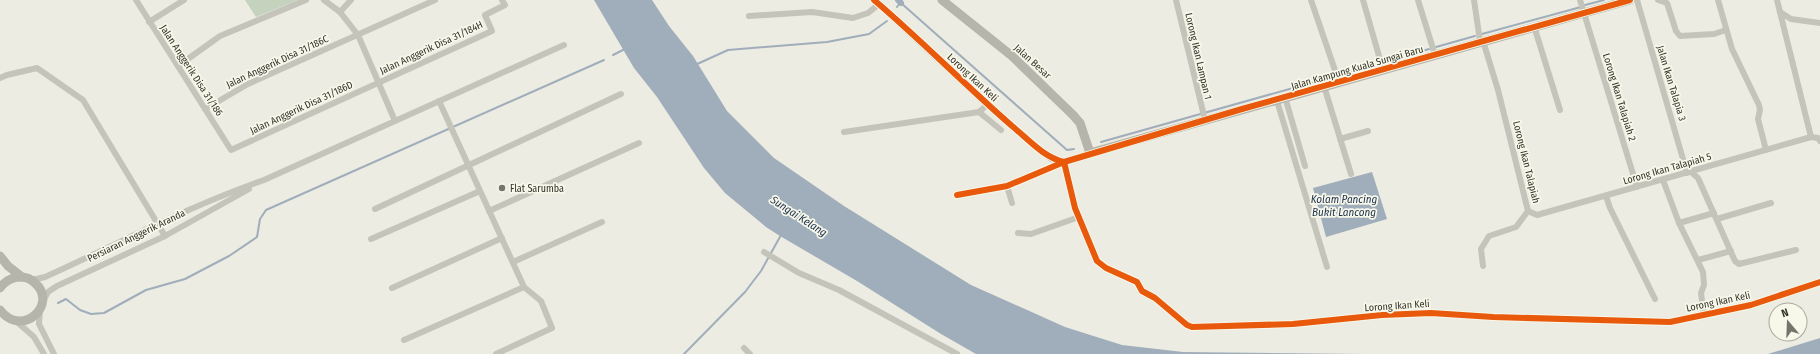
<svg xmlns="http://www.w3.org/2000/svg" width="1820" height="354" viewBox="0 0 1820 354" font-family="'Fira Sans Condensed',sans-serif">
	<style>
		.green { fill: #c4d2be }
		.water { fill: #a0adba }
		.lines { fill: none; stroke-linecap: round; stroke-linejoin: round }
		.stream { stroke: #a0adba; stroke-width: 2 }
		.canal { stroke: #a0adba; stroke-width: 6 }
		.street { stroke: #c4c4bb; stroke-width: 6 }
		.secondary { stroke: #b5b5ac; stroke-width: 9 }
		.cycleway-casing { stroke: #f7f8ea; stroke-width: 8 }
		.cycleway { stroke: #e8590c; stroke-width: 6 }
		.poi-dot { fill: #75746a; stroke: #f7f8ea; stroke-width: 1.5 }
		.labels { text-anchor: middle; stroke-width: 3.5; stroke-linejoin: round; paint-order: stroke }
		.street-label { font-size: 10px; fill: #35332a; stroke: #f7f8ea }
		.poi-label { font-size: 10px; fill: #35332a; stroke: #f7f8ea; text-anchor: start }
		.water-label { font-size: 11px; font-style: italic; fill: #243652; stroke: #f7f8ea }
	</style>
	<rect width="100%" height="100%" fill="#ecece2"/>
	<path class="green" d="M245 0H298L256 17Z"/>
	<g class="water">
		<path d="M594 0H652L669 26 693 56 727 111 774 158 844 206 971 285 1065 327 1122 345 1183 352 1365 354H976L941 334 857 281 780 236 766 227 725 193 704 168 657 97 634 68Z"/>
		<path d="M1372 172 1387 219 1326 237 1313 188Z"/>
		<path d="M1820 338V354H1768Z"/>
	</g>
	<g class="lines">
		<g class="stream">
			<path d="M901 3 1067 150 1074 149"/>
			<path d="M1585 5 1604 0"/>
			<path d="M897 7 902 0"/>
			<path d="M1482 34 1581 7"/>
			<path d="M1436 47 1475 36"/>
			<path d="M613 55 625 49"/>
			<path d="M1409 55 1429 49"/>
			<path d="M695 65 728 50 827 42 869 34 887 21"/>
			<path d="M1338 75 1354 71"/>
			<path d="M1101 142 1332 77"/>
			<path d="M58 303 66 299 80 310 91 314 104 313 146 290 185 279 229 256 257 237 260 219 266 210 604 60"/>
			<path d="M684 354 745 292 761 271 781 235"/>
		</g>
		<path class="canal" d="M898 0 901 3"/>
		<g class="street">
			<path d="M136 0 231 150 492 31 485 15 505 5 502 0"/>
			<path d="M324 0 340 12 358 35 395 121"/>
			<path d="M874 0 987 105 1051 159 1064 162 1090 153"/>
			<path d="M1176 0 1205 120"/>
			<path d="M1311 0 1339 82"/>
			<path d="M1363 0 1383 70"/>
			<path d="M1418 0 1435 55"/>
			<path d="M1474 0 1480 41"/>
			<path d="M1580 0 1637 187"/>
			<path d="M1637 0 1687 173"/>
			<path d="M1658 0 1667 3 1676 31 1680 36 1714 34 1726 30"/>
			<path d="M1718 0 1732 49 1759 105 1760 110 1758 119 1766 150"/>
			<path d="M1777 0 1811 137"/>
			<path d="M340 12 351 0"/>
			<path d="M1780 12 1791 19 1820 23"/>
			<path d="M749 16 812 12 853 18 868 13 879 4"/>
			<path d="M149 22 184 0"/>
			<path d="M1534 26 1560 110"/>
			<path d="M1483 41 1498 90 1528 211 1516 227 1489 236 1481 249 1483 266"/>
			<path d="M178 66 220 36 306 0"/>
			<path d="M0 78 7 75 37 68 83 100 165 236"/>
			<path d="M1324 86 1351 174"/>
			<path d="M1285 97 1305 166"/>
			<path d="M439 101 524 287 541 301 552 328 496 354"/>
			<path d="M1277 101 1327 267"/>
			<path d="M205 109 248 84 435 0"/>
			<path d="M979 112 1001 130"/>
			<path d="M844 132 979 112 987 105"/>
			<path d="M1340 139 1368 131"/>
			<path d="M1691 172 1698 178 1735 261 1739 264 1796 250"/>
			<path d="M1663 180 1679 223 1703 272 1704 285 1701 293 1704 315"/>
			<path d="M1007 186 1012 203"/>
			<path d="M957 195 1007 186 1064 162 1075 208 1097 261 1106 268 1137 282 1142 291 1155 298 1187 325 1192 327 1293 324 1382 315 1431 313 1493 317 1670 322 1751 305 1820 282"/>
			<path d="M1606 196 1610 208 1655 299"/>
			<path d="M375 209 621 94"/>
			<path d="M489 211 639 143"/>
			<path d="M1528 211 1537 215 1811 137 1818 138 1820 141"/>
			<path d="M1717 219 1771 203"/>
			<path d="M1679 223 1714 213"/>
			<path d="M1018 233 1031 234 1079 217"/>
			<path d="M371 239 480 191"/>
			<path d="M764 252 799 273 839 290 957 354"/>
			<path d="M1698 260 1731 251"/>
			<path d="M513 262 602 222"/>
			<path d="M32 280 45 277C118 244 189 206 264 180L564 45"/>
			<path d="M392 288 502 238"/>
			<path d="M43 301 48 292 57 286 165 236 249 189"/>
			<path d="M40 309 39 324 54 354"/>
			<path d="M16 321 34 337 44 354"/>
			<path d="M404 340 524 287"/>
			<path d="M744 348 750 354"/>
		</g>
		<g class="secondary">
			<path d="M942 0 1012 56 1073 115 1080 123 1090 153 1630 0"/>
			<path d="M0 256 8 266 22 277"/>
			<path d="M0 288C5 281 12 277 21 277 26 277 31 279 35 283 59 304 22 339 0 310"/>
		</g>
		<defs>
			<g id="cycleway">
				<path d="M874 0C921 40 965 85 1012 126 1028 139 1043 157 1064 162L1242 109 1630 0"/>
				<path d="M957 195 1007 186 1064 162 1075 208 1097 261 1106 268 1137 282 1142 291 1155 298 1187 325 1192 327 1293 324 1382 315 1431 313 1493 317 1670 322 1751 305 1820 282"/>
			</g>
		</defs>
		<use href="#cycleway" class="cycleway-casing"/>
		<use href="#cycleway" class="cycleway"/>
	</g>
	<circle class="poi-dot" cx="502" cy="188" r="4"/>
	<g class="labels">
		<g class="street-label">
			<text transform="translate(431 47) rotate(-25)" y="4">Jalan Anggerik Disa 31/184H</text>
			<text transform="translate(1199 56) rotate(77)" y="4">Lorong Ikan Lampan 1</text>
			<text transform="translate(277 61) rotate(-25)" y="4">Jalan Anggerik Disa 31/186C</text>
			<text transform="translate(1033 61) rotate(42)" y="4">Jalan Besar</text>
			<text transform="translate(1357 67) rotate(-16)" y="4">Jalan Kampung Kuala Sungai Baru</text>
			<text transform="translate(192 70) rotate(57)" y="4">Jalan Anggerik Disa 31/186</text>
			<text transform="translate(973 77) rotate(43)" y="4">Lorong Ikan Keli</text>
			<text transform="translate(1672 83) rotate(73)" y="4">Jalan Ikan Talapia 3</text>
			<text transform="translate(1620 97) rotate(73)" y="4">Lorong Ikan Talapiah 2</text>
			<text transform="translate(301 107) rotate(-25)" y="4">Jalan Anggerik Disa 31/186D</text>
			<text transform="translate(1527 162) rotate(76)" y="4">Lorong Ikan Talapiah</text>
			<text transform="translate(1667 168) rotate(-16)" y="4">Lorong Ikan Talapiah 5</text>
			<text transform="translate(136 235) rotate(-26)" y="4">Persiaran Anggerik Aranda</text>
			<text transform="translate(1718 301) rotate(-12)" y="4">Lorong Ikan Keli</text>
			<text transform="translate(1397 305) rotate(-4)" y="4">Lorong Ikan Keli</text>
		</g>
		<g class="poi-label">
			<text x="510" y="192">Flat Sarumba</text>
		</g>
		<g class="water-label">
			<text x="1344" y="203">Kolam Pancing<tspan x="1344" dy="13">Bukit Lancong</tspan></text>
			<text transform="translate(799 216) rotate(33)" y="4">Sungai Kelang</text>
		</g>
	</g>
	<g transform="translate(1788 322) rotate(341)"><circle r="19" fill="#f7f8ea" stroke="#a9a99d"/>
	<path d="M0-3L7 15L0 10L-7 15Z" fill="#75746a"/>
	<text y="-6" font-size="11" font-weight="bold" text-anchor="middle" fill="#35332a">N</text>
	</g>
</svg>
